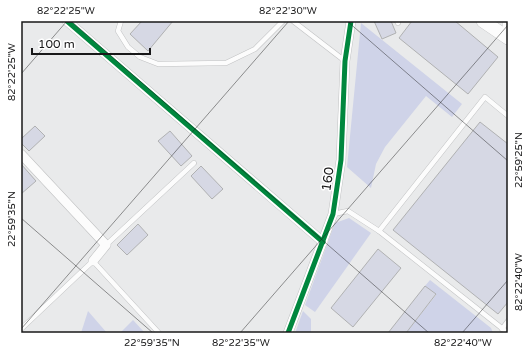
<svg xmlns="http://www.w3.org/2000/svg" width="529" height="354" viewBox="0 0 529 354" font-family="'Varela Round',sans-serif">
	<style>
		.green { fill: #cfd3e8 }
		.building { fill: #d6d8e4; stroke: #b0b1b2 }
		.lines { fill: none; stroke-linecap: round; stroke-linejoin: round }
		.lane-casing { stroke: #c1c2c3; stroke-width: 5.5 }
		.street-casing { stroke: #c1c2c3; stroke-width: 10 }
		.secondary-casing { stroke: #c1c2c3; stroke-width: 14 }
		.lane { stroke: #fcfcfc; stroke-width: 4.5 }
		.street { stroke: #fcfcfc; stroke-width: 9 }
		.secondary { stroke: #fcfcfc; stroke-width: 13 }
		.cycleway-casing { stroke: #fff; stroke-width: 8 }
		.cycleway { stroke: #00873e; stroke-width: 5 }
		.ticks { fill: none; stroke: #181819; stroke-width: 1; stroke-opacity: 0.45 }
		.labels { text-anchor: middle; stroke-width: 3; stroke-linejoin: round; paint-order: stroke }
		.street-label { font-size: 13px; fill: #181819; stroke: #fff }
		.neatline { fill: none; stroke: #181819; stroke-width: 1.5 }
		.ticks-label { font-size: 10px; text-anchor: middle; fill: #181819 }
	</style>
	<rect width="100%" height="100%" fill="#e9eaeb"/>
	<g class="green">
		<path d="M361 23 462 104 452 117 426 96 385 147 376 164 371 188 347 167Z"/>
		<path d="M349 218 371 233 315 312 305 305 335 223Z"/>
		<path d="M430 280 491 328 493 333H406L436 295 425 286Z"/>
		<path d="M88 311 107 333H81Z"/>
		<path d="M303 311 311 319V333H295Z"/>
		<path d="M133 320 145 333H120Z"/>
	</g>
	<g class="building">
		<path d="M142 21H173L148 51 130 34Z"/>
		<path d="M374 21H391L396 33 382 39Z"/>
		<path d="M412 21H455L498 57 468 94 399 38Z"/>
		<path d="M480 122 508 144V302L498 314 393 230Z"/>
		<path d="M35 126 45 136 29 151 21 143V139Z"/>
		<path d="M170 131 192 156 181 166 158 141Z"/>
		<path d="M21 164 36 181 21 194Z"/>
		<path d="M201 166 223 189 212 199 191 176Z"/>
		<path d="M138 224 148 235 127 255 117 245Z"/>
		<path d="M378 249 401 268 353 327 331 308Z"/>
		<path d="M425 286 436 294 406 333H388Z"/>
	</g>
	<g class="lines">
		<defs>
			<g id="lane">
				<path d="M121 21 118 31 128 47 140 57 158 64 226 63 255 49 283 21"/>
				<path d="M293 21 345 61"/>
				<path d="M397 21 398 23"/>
				<path d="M333 214 348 211 379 231"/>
				<path d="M106 245 194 163"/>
				<path d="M21 329 93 261 159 333"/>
				<path d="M502 329 508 321"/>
				<path d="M508 333 379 231 485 97 508 116"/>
			</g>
			<g id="street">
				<path d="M67 21 323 242"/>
				<path d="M507 37V21"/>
				<path d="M21 154 106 245 93 261"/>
				<path d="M288 333 333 214 341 160 345 61 351 21"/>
			</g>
			<path id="secondary" d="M483 21 508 38"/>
		</defs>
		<use href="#lane" class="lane-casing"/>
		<use href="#street" class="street-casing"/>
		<use href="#secondary" class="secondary-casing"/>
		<use href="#lane" class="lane"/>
		<use href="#street" class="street"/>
		<use href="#secondary" class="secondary"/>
		<defs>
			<g id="cycleway">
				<path d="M67 21 323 242"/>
				<path d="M288 333 333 214 341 160 345 61 351 21"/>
			</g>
		</defs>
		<use href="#cycleway" class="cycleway-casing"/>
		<use href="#cycleway" class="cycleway"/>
	</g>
	<path class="ticks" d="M71 21 429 333M347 21 508 161M21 74 67 21M21 218 153 333M21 329 289 21M240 333 508 25M462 333 508 280"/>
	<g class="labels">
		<g class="street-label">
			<text transform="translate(327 179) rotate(-82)" y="5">160</text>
		</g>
	</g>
	<rect width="529" height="354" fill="none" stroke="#ffffff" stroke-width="44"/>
	<path d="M32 48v6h118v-6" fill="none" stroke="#181819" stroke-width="2"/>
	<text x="38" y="48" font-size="12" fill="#181819" stroke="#ffffff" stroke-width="3" paint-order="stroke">100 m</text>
	<rect x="22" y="22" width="485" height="310" class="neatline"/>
	<g class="ticks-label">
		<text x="66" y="14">82°22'25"W</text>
		<text x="288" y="14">82°22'30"W</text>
		<text transform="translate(11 72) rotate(-90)" y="4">82°22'25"W</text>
		<text transform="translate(518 160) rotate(-90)" y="4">22°59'25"N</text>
		<text transform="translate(11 219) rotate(-90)" y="4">22°59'35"N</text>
		<text transform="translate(518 282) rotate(-90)" y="4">82°22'40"W</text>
		<text x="152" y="346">22°59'35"N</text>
		<text x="241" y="346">82°22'35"W</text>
		<text x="463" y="346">82°22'40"W</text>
	</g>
</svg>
